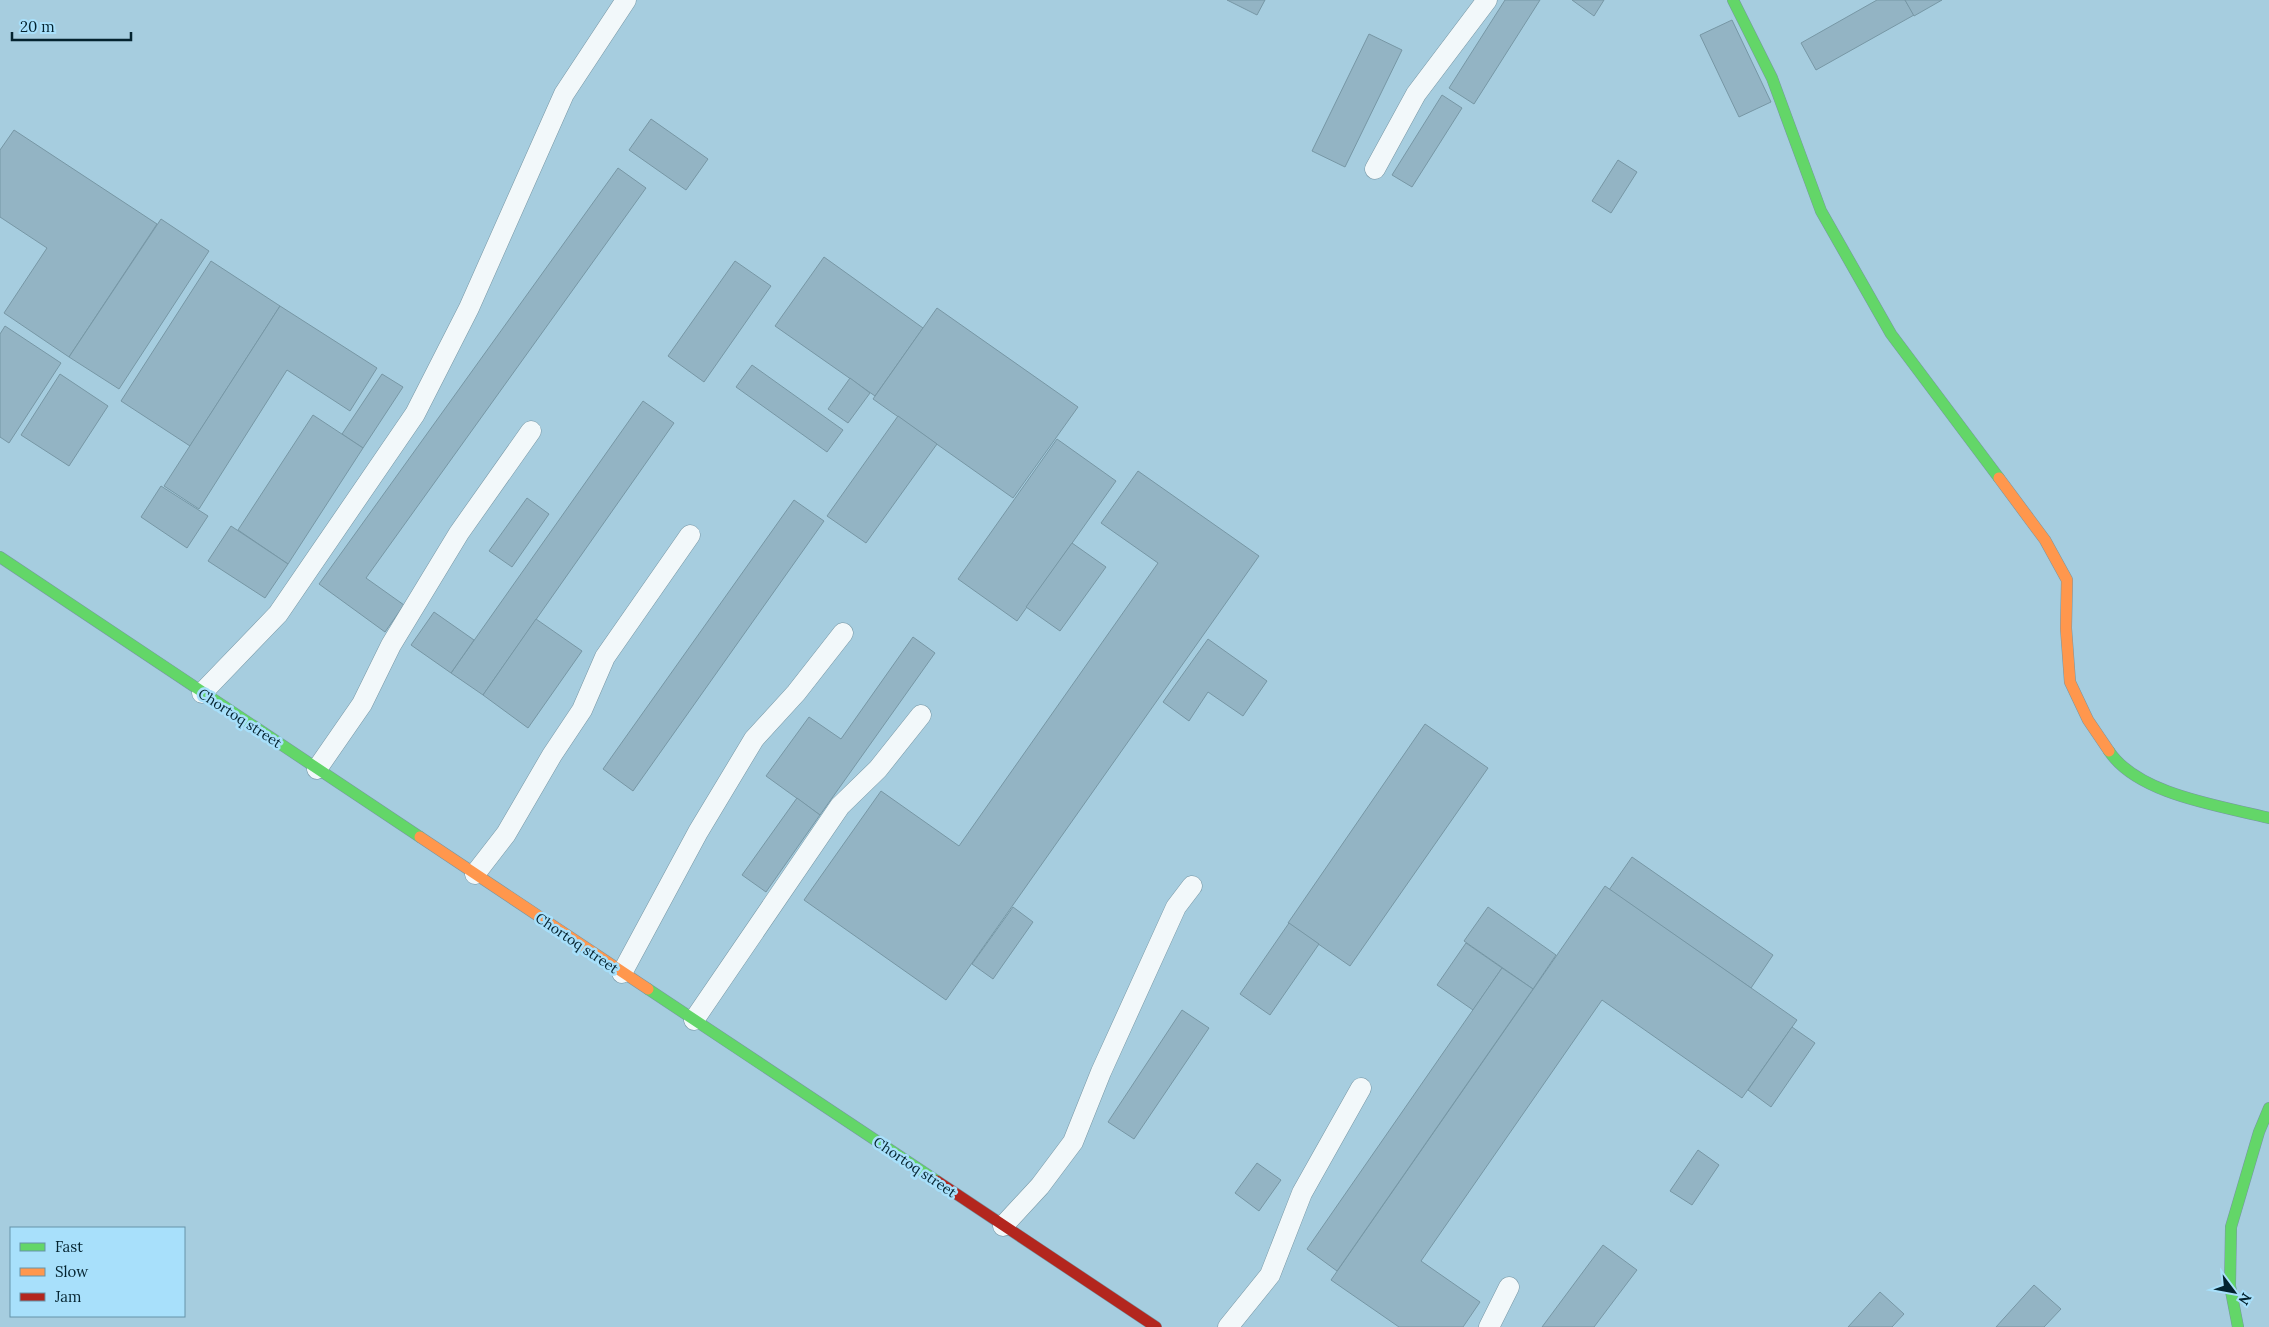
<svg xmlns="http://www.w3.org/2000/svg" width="2269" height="1327" viewBox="0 0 2269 1327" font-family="Lora,serif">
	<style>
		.building { fill: #93b4c4; stroke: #7797a5 }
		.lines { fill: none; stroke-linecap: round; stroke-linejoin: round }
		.lane-casing { stroke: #7696a4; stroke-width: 21 }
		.fast-casing { stroke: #7696a4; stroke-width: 12 }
		.slow-casing { stroke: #7696a4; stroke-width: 12 }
		.jam-casing { stroke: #7696a4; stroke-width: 12 }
		.lane { stroke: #f2f8fa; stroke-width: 20 }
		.fast { stroke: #63d668; stroke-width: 11 }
		.slow { stroke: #ff974d; stroke-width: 11 }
		.jam { stroke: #b3261e; stroke-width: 11 }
		.labels { text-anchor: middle; stroke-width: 5; stroke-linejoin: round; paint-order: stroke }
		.street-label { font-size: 14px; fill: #04232f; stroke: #a8e0fb }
	</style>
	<rect width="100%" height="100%" fill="#a6cddf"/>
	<g class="building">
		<path d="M1227 0H1265L1257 15Z"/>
		<path d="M1505 0H1540L1474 104 1449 88Z"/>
		<path d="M1572 0H1604L1594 16Z"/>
		<path d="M1877 0H1905L1914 15 1816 70 1801 43Z"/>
		<path d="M1905 0H1942L1914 16Z"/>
		<path d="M1732 20 1771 102 1739 117 1700 35Z"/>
		<path d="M1369 34 1402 50 1345 167 1312 151Z"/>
		<path d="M1442 95 1462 108 1412 187 1392 175Z"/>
		<path d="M651 119 708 159 686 190 629 150Z"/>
		<path d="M14 130 157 224 69 357 4 313 47 248 0 217V150Z"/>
		<path d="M1618 160 1637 172 1611 213 1592 201Z"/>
		<path d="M618 168 646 188 366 578 404 605 385 632 319 584Z"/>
		<path d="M161 219 209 251 119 389 69 357Z"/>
		<path d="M824 257 923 328 875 396 775 326Z"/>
		<path d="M211 261 280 306 190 446 121 401Z"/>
		<path d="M735 261 771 286 704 382 668 356Z"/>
		<path d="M280 306 377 368 350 411 287 370 199 509 164 486Z"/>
		<path d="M937 308 1078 407 1013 498 873 399Z"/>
		<path d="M5 326 61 363 9 443 0 437V334Z"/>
		<path d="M752 365 843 430 827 452 736 387Z"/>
		<path d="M60 374 108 406 69 466 21 435Z"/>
		<path d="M382 374 403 387 363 448 342 434Z"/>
		<path d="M850 378 870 393 848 423 828 409Z"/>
		<path d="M643 401 674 423 483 695 451 673Z"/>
		<path d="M313 415 363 448 288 564 238 530Z"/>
		<path d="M898 416 937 444 866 543 827 516Z"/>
		<path d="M1057 439 1116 481 1017 621 958 579Z"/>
		<path d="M1138 471 1259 556 946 1000 804 900 881 791 959 846 1158 563 1101 523Z"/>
		<path d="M161 486 208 516 187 548 141 517Z"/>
		<path d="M527 498 549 514 512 567 489 551Z"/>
		<path d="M794 500 824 521 633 791 603 769Z"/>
		<path d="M231 526 288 564 265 598 208 561Z"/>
		<path d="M1072 543 1106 567 1060 631 1026 607Z"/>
		<path d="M434 612 474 640 451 673 411 645Z"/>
		<path d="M536 619 582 651 528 728 483 695Z"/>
		<path d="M913 637 935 653 820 815 766 776 809 717 841 739Z"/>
		<path d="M1208 639 1267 681 1243 716 1208 692 1189 721 1163 702Z"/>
		<path d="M1425 724 1488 768 1350 966 1288 923Z"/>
		<path d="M797 798 820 815 766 892 742 875Z"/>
		<path d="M1632 857 1773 955 1751 988 1609 890Z"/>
		<path d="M1605 886 1797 1020 1742 1098 1602 1000 1421 1261 1480 1302 1463 1327H1399L1331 1280Z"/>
		<path d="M1013 907 1033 922 993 979 972 964Z"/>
		<path d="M1488 907 1556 955 1533 989 1464 941Z"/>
		<path d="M1289 923 1319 944 1270 1015 1240 994Z"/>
		<path d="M1466 943 1502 968 1473 1010 1437 985Z"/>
		<path d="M1502 968 1533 989 1337 1271 1307 1249Z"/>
		<path d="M1182 1010 1209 1028 1134 1139 1108 1122Z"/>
		<path d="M1792 1027 1815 1043 1771 1107 1748 1090Z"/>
		<path d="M1698 1150 1719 1165 1692 1205 1670 1191Z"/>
		<path d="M1257 1163 1281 1180 1259 1211 1235 1193Z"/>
		<path d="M1603 1245 1637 1270 1594 1327H1542Z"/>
		<path d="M2034 1285 2061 1309 2044 1327H1996Z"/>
		<path d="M1880 1292 1904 1314 1892 1327H1848Z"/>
	</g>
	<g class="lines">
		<defs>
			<g id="lane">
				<path d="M1375 169 1416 94 1487 0"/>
				<path d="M202 693 278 614 415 414 469 308 564 94 626 0"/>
				<path d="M317 769 362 704 391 645 459 533 531 431"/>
				<path d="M475 874 506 834 552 755 582 710 605 657 690 535"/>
				<path d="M622 973 698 832 754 739 796 693 843 633"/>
				<path d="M694 1020 840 806 878 769 921 715"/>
				<path d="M1003 1226 1040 1186 1073 1142 1101 1072 1176 907 1192 886"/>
				<path d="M1228 1327 1270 1275 1302 1193 1361 1088"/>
				<path d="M1489 1327 1509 1287"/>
			</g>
			<g id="fast">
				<path d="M1733 0 1772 78 1821 211 1891 334 1999 478"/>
				<path d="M0 557 420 837"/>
				<path d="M2109 751C2138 795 2222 806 2269 818"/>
				<path d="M648 989 937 1181"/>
				<path d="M2238 1327 2230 1286 2231 1227 2259 1132 2269 1108"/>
			</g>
			<g id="slow">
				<path d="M1999 478 2045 540 2067 580 2066 628 2070 682 2088 720 2109 751"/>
				<path d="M420 837 648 989"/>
			</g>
			<path id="jam" d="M937 1181 1156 1327"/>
		</defs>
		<use href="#lane" class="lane-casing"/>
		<use href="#fast" class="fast-casing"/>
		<use href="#slow" class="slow-casing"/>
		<use href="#jam" class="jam-casing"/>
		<use href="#lane" class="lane"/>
		<use href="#fast" class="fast"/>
		<use href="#slow" class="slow"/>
		<use href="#jam" class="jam"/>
	</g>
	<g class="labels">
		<g class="street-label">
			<text transform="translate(240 718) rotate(33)" y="5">Chortoq street</text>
			<text transform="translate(577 943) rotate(34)" y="5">Chortoq street</text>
			<text transform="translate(915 1167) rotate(34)" y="5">Chortoq street</text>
		</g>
	</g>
	<rect x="10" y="1227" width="175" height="90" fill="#a8e0fb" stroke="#6694a9"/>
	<rect x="20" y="1243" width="25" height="8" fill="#63d668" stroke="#6694a9"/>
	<text x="55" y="1252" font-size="15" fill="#04232f">Fast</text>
	<rect x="20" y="1268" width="25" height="8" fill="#ff974d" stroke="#6694a9"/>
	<text x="55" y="1277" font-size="15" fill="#04232f">Slow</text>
	<rect x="20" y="1293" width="25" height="8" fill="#b3261e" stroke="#6694a9"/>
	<text x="55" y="1302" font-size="15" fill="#04232f">Jam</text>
	<g transform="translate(2234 1292) rotate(122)" stroke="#a8e0fb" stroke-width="4" paint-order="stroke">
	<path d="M0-4L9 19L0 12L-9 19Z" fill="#04232f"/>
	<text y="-8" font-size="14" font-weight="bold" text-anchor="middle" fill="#04232f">N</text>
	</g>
	<path d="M12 32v8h119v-8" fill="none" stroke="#04232f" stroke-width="2.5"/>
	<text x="20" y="32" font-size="15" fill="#04232f" stroke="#a8e0fb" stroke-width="4" paint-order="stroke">20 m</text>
</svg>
